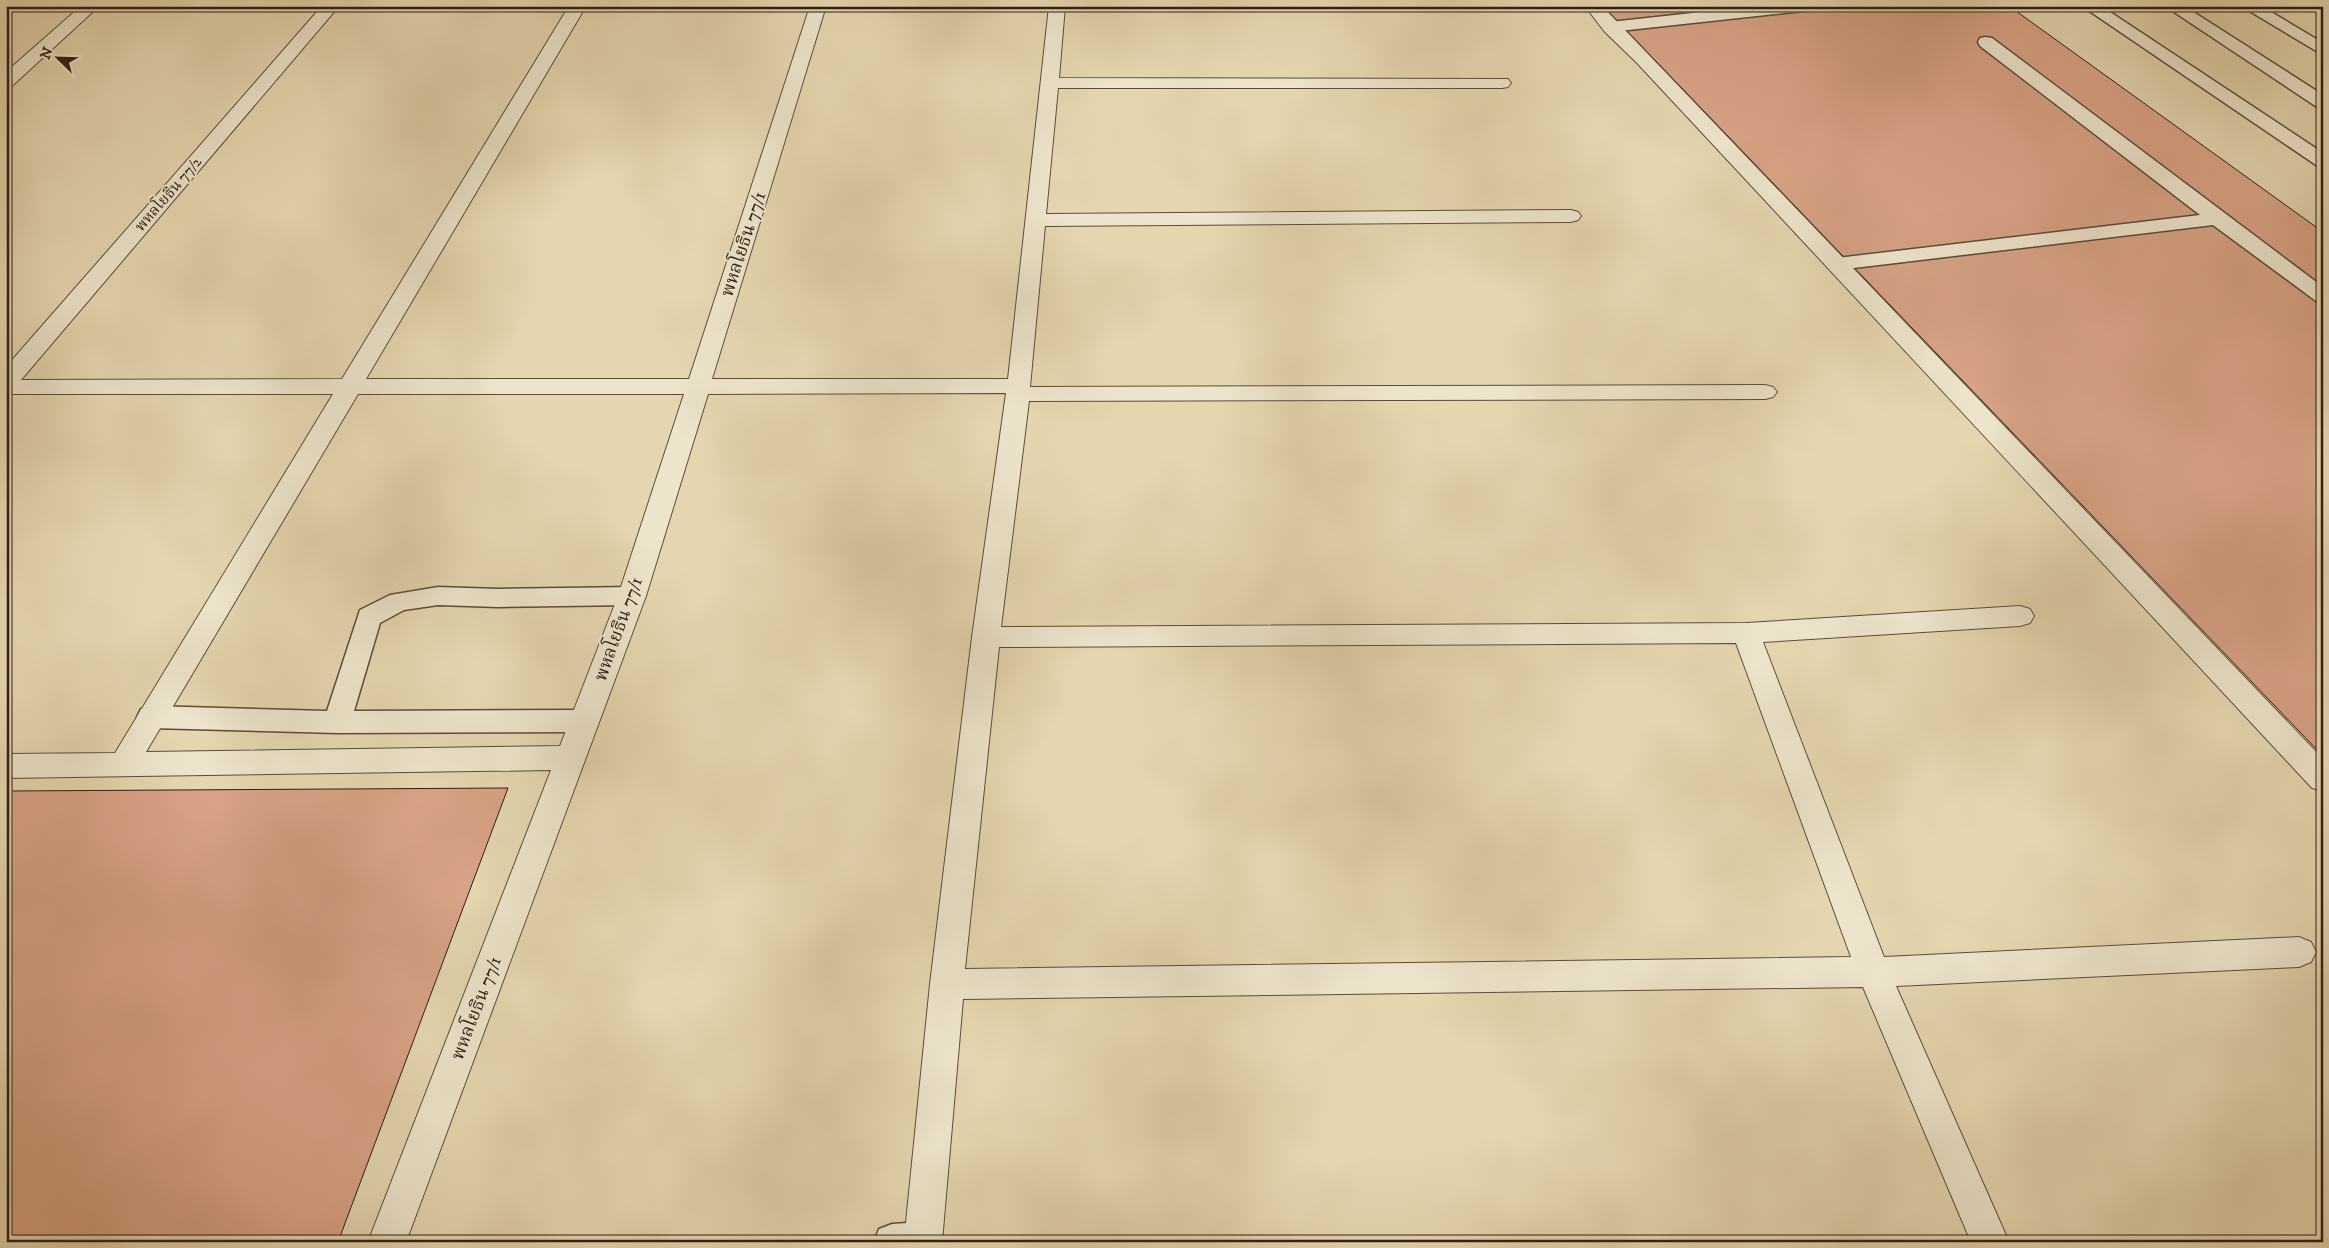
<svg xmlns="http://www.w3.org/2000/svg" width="2329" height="1248" viewBox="0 0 2329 1248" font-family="'IM FELL DW Pica','Noto Serif Thai',serif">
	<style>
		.building { fill: #d7a285; stroke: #2e1e17 }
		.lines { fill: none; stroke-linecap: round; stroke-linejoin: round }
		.lane-casing { stroke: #5c4c3d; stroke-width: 3 }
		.street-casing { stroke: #5c4c3d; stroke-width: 2 }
		.lane { fill: #ede4cb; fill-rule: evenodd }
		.street { fill: #ede4cb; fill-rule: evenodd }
		.labels { text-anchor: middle; stroke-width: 4; stroke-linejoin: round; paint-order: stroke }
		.far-street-label { font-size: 15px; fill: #2e1e17; stroke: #ede4cb }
		.street-label { font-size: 18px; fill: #2e1e17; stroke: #ede4cb }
	</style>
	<rect width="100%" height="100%" fill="#e4d6af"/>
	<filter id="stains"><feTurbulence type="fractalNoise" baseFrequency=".004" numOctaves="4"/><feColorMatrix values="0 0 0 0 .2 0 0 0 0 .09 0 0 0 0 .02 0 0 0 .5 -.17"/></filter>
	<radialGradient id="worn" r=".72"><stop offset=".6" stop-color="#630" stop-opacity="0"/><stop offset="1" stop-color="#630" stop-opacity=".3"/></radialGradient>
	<g class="building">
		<path d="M1603 6H2009L2323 232V756Z"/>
		<path d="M508 788 338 1242H6V791Z"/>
	</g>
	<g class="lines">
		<defs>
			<g id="lane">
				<path d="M1757 6H1812L1804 11 1610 32 1602 27 1610 22Z"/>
				<path d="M2082 6H2101L2323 153V166L2316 165Z"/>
				<path d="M2165 6H2184L2323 95V108L2317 107Z"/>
				<path d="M2241 6H2261L2323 43V55Z"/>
				<path d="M1986 37 1992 38 2323 287V303L2316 301 2213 225 1837 270 1830 268 1827 264 1830 260 1837 258 2200 215 1980 46 1978 42 1980 38Z"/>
				<path d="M438 587 498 589 632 587 641 589 645 596 641 603 632 605 498 607 438 605 404 610 380 623 354 711 584 710 594 713 598 721 594 729 584 732 337 733 151 728 141 725 137 717 141 709 151 706 327 711 360 610 390 595Z"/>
				<path d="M923 1222 936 1227 941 1242H874L879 1229 892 1224Z"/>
			</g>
			<g id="street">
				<path d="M81 6H99L12 86 6 87V72Z"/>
				<path d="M322 6H339L21 380 342 379 569 6H586L366 379H689L810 6H826L712 379H1008L1049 6H1065L1059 78 1508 79 1511 83 1508 87 1502 88H1058L1046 214 1571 210 1578 212 1581 216 1578 220 1571 222 1045 226 1030 387 1765 385 1773 387 1777 392 1773 397 1765 399 1029 401 1001 627 1746 623 2020 606 2030 609 2034 616 2030 623 2020 626 1763 642 1884 957 2299 937 2311 942 2316 952 2311 962 2299 967 1896 986 2009 1242H1971L1863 987 963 999 942 1242H904L930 984 972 637 1006 393 708 394 646 596 406 1242H368L551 770 6 778V754L115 753 333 394H6V367ZM358 394H684L618 596 560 746 146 752ZM1736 643 1851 957 965 969 999 647Z"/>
				<path d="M1585 6H1602L2323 759V791L2312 788 1637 63 1604 31Z"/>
			</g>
		</defs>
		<use href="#lane" class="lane-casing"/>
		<use href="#street" class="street-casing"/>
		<use href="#lane" class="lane"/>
		<use href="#street" class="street"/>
	</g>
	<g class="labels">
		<g class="far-street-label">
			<text transform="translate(168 194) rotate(-49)" y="5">พหลโยธิน 77/2</text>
		</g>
		<g class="street-label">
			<text transform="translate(743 244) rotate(-72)" y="6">พหลโยธิน 77/1</text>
			<text transform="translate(618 629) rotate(-70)" y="6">พหลโยธิน 77/1</text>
			<text transform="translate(476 1008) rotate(-69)" y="6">พหลโยธิน 77/1</text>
		</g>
	</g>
	<rect width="2329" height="1248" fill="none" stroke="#e4d6af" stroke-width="25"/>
	<rect x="8" y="8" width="2314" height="1233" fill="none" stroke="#2e1e17" stroke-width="2.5"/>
	<rect x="12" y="12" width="2304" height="1223" fill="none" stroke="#2e1e17"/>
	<g transform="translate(58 58) rotate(293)" stroke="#ede4cb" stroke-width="4" paint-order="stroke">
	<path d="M0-4L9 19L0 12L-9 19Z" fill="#2e1e17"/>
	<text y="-8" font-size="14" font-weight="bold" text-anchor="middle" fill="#2e1e17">N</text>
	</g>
	<rect width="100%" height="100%" filter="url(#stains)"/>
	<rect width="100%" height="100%" fill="url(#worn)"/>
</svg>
